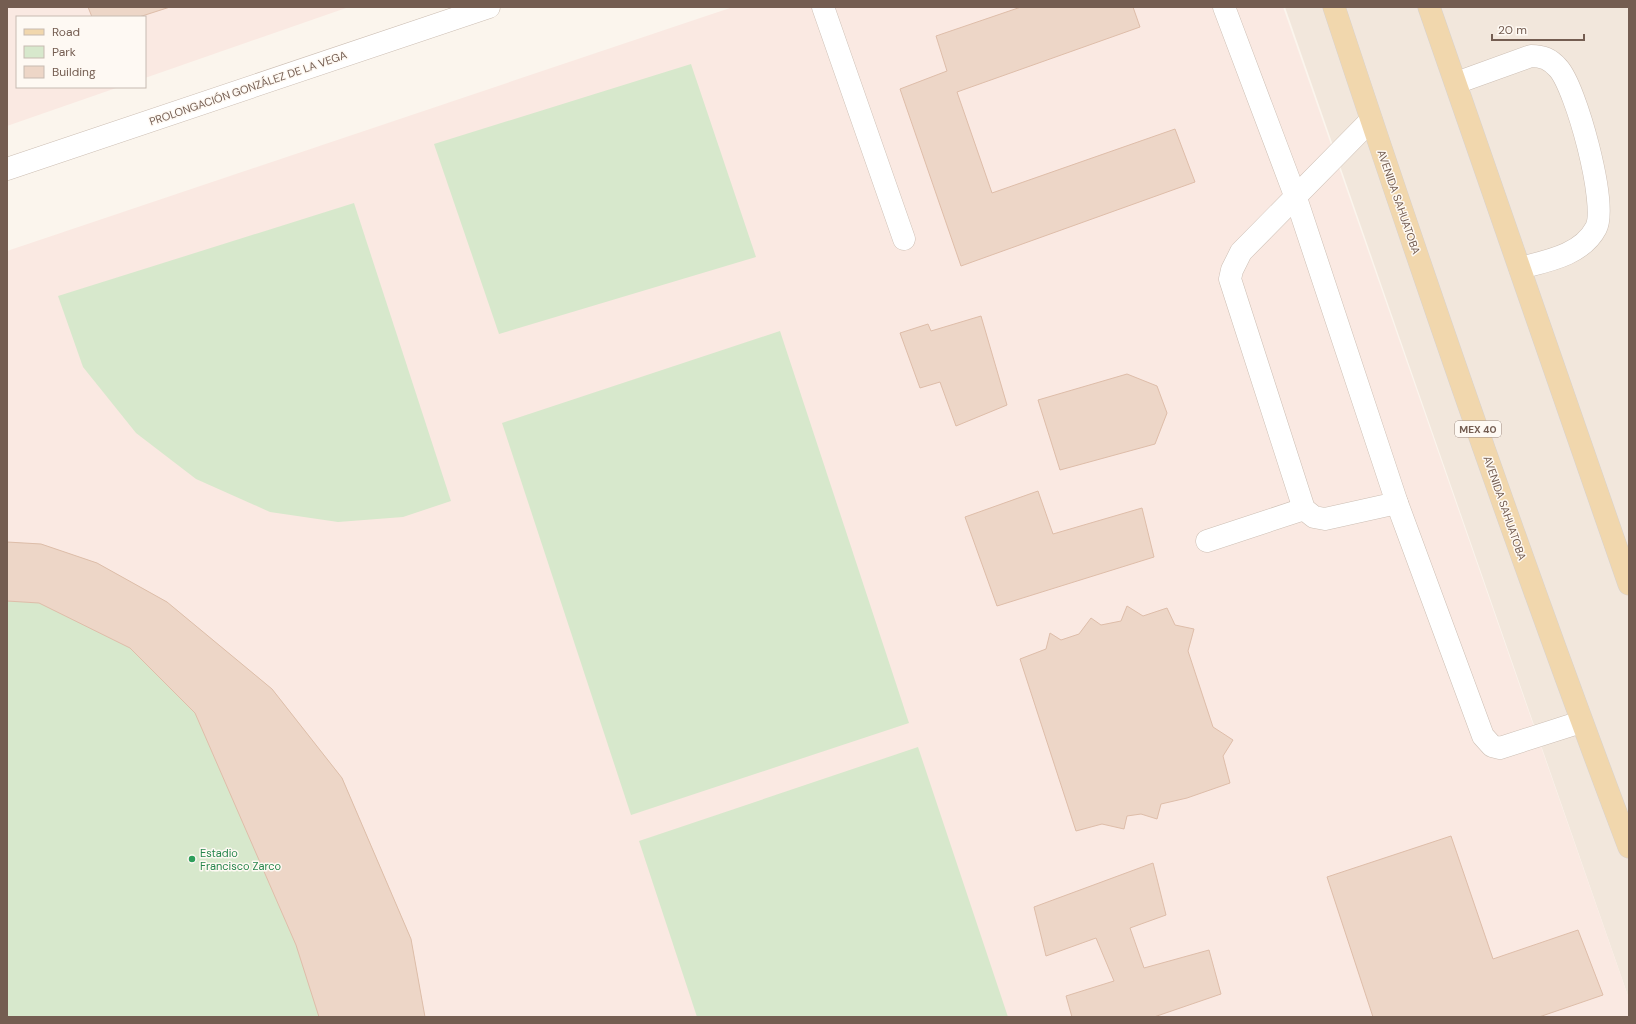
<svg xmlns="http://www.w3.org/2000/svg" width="1636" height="1024" viewBox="0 0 1636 1024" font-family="'DM Sans',sans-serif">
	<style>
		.residential { fill: #f2e7dc }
		.commercial { fill: #fae9e2 }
		.green { fill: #d7e8cc }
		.building { fill: #edd6c7; stroke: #debda9 }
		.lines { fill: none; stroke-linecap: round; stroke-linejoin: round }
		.minor-casing { stroke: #ccbeb3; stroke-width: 23 }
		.major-casing { stroke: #d8d2ce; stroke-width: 23 }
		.minor { stroke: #fff; stroke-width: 22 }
		.major { stroke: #f1d7ad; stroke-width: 22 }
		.leisure-dot { fill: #2e9e5b; stroke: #fef9f3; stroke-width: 1.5 }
		.labels { text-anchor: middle; stroke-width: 3; stroke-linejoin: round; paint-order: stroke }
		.shield { fill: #fef9f3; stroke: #9d8c82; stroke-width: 1 }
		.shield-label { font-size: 10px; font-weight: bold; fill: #745d51 }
		.street-label { font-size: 11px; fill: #745d51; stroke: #fef9f3 }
		.leisure-label { font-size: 11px; fill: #27864d; stroke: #fef9f3; text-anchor: start }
	</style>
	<rect width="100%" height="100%" fill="#fbf5ed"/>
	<path class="residential" d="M1285 7H1629V999Z"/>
	<g class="commercial">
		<path d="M7 7H349L145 78V17H17V87H119L7 126Z"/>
		<path d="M733 7H1283L1629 999V1017H7V251Z"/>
	</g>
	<g class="green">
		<path d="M691 64 756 257 499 334 434 144Z"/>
		<path d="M354 203 451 501 403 517 338 522 270 512 196 479 136 433 83 367 58 296Z"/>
		<path d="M780 331 909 723 631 815 502 423Z"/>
		<path d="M7 542 41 544 97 563 167 602 272 689 342 778 411 939 425 1017H7Z"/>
		<path d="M918 747 1008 1017H697L639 841Z"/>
	</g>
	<g class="building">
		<path d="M88 7H170L139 17H92Z"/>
		<path d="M1021 7H1133L1140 27 957 92 992 193 1175 129 1195 182 961 266 900 89 947 71 936 36Z"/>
		<path d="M981 316 1007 405 956 426 940 382 920 388 900 333 928 324 931 331Z"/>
		<path d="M1127 374 1157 386 1167 413 1155 444 1060 470 1038 400Z"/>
		<path d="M1038 491 1053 534 1142 508 1154 557 997 606 965 517Z"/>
		<path d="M7 542 41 544 97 563 167 602 272 689 342 778 411 939 425 1017H319L296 945 195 713 130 648 39 603 7 601Z"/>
		<path d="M1127 606 1143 616 1167 608 1175 625 1194 629 1188 651 1213 727 1233 740 1223 756 1230 783 1187 798 1161 804 1157 819 1141 814 1127 816 1124 829 1102 824 1076 831 1020 659 1046 649 1050 633 1061 640 1079 634 1091 618 1101 625 1121 621Z"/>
		<path d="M1451 836 1493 959 1578 930 1603 995 1539 1017H1373L1327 877Z"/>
		<path d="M1153 863 1166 915 1130 928 1144 968 1209 950 1221 994 1154 1017H1072L1066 996 1114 981 1096 938 1046 956 1034 907Z"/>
	</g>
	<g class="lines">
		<defs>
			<g id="minor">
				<path d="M823 7 904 239"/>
				<path d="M1224 7 1296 198 1397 503 1483 736 1492 746 1500 748 1581 722"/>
				<path d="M1456 83 1531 56C1543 56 1550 59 1558 68 1576 87 1608 205 1596 228 1582 255 1547 261 1520 268"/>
				<path d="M1371 120 1241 252 1232 270 1230 279 1304 509 1314 517 1325 519 1397 503"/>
				<path d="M7 169 489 7"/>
				<path d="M1207 541 1304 509"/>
			</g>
			<g id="major">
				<path d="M1334 7C1427 289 1524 570 1629 847"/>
				<path d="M1429 7 1629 584"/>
			</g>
		</defs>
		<use href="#minor" class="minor-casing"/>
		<use href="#major" class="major-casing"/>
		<use href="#minor" class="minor"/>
		<use href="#major" class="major"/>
	</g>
	<circle class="leisure-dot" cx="192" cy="859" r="4"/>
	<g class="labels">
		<rect class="shield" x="1455" y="421" width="46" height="16" rx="3"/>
		<g class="shield-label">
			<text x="1478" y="433">MEX 40</text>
		</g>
		<g class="street-label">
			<text transform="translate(248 88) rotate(-19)" y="4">PROLONGACIÓN GONZÁLEZ DE LA VEGA</text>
			<text transform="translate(1399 202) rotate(71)" y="4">AVENIDA SAHUATOBA</text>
			<text transform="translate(1505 508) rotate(71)" y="4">AVENIDA SAHUATOBA</text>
		</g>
		<g class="leisure-label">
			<text x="200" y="857">Estadio<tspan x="200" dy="13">Francisco Zarco</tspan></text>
		</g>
	</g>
	<rect width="1636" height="1024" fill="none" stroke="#745d51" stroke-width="16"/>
	<rect x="16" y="16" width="130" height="72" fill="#fef9f3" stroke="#c7bbb2"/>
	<rect x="24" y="29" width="20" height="6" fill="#f1d7ad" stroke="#c7bbb2"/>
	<text x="52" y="36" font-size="12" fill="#745d51">Road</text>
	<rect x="24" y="46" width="20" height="12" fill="#d7e8cc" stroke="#c7bbb2"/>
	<text x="52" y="56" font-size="12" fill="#745d51">Park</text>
	<rect x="24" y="66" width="20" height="12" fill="#edd6c7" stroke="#c7bbb2"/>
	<text x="52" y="76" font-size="12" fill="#745d51">Building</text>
	<path d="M1492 34v6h92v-6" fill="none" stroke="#745d51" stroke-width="2"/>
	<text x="1498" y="34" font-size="12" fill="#745d51" stroke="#fef9f3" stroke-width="3" paint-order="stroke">20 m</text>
</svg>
